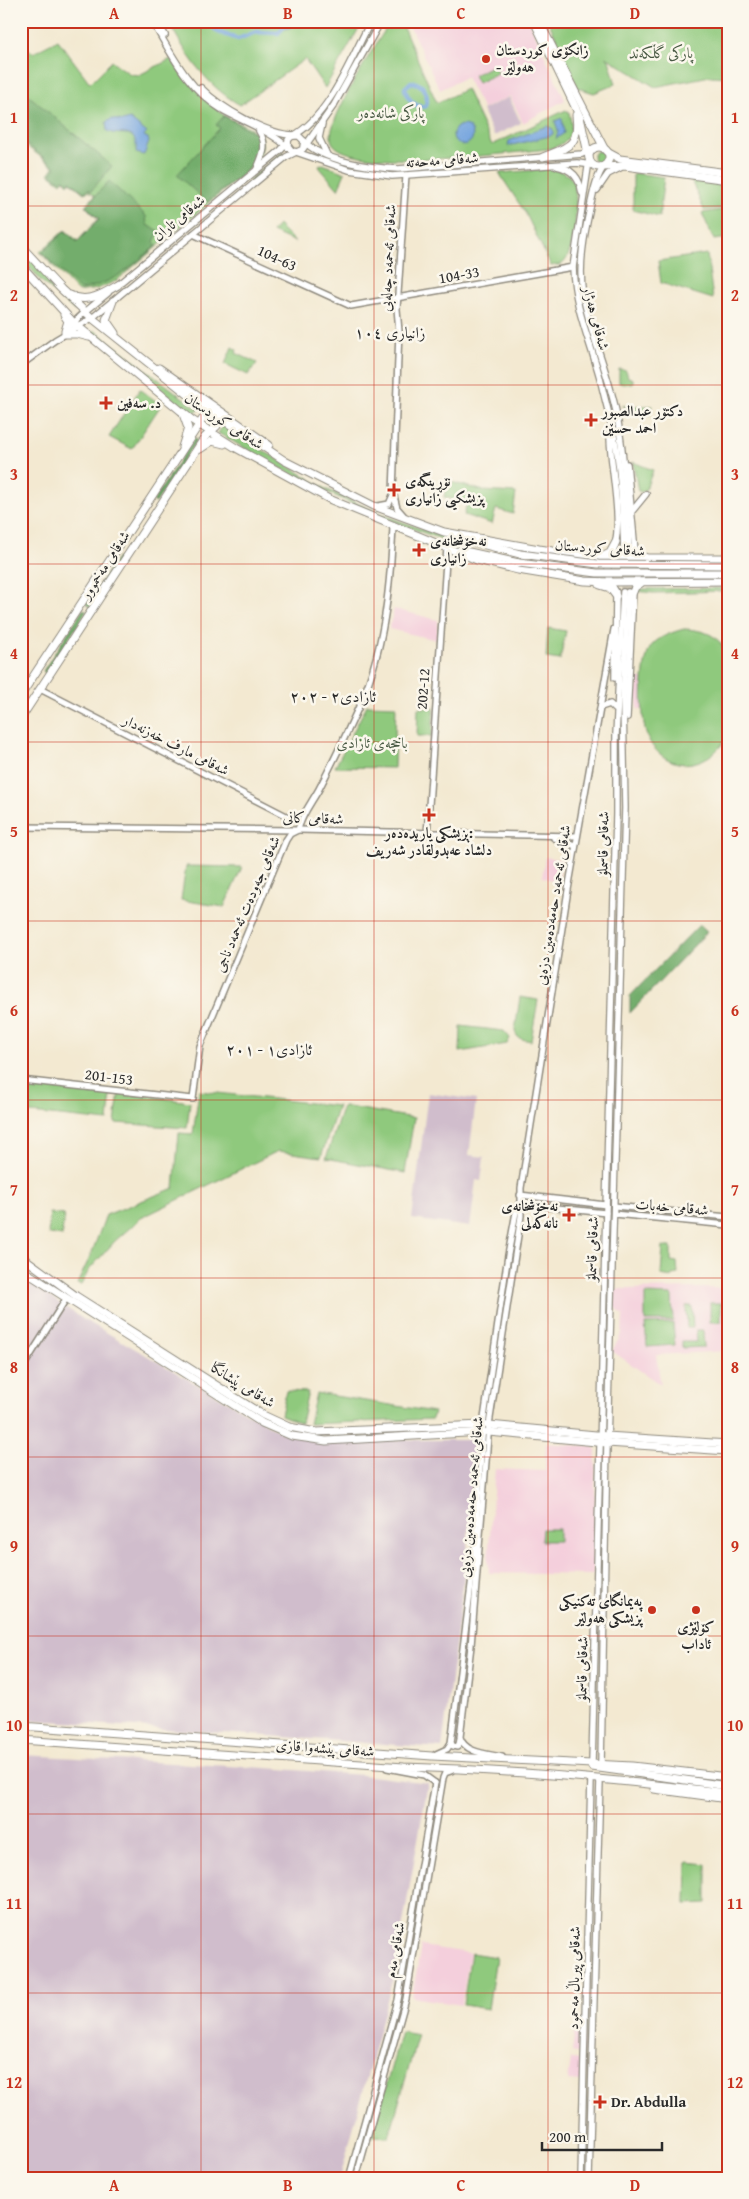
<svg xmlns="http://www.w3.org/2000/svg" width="749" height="2199" viewBox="0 0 749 2199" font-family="'Gentium Book Plus',Amiri,serif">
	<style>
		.built { fill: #f4cfdc }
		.industrial { fill: #d0bdcc }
		.green { fill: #8fc97d; stroke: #5d7a54 }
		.forest { fill: #73ad6c; stroke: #4f6c4c }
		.water { fill: #74a4de; stroke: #506884 }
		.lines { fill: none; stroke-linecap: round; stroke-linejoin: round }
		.canal { stroke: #74a4de; stroke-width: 4.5 }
		.secondary-tunnel { stroke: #cbc3b0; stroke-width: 5.5; stroke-dasharray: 5.5 3; stroke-linecap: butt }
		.tertiary-casing { stroke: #8f8a7e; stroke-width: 8 }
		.secondary-casing { stroke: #8f8a7e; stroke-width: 8 }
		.primary-casing { stroke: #8f8a7e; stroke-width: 9 }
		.trunk-casing { stroke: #8f8a7e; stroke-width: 9 }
		.tertiary { stroke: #fff; stroke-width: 5 }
		.secondary { stroke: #fff; stroke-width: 5.5 }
		.primary { stroke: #fff; stroke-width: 7 }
		.trunk { stroke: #fff; stroke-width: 7 }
		.trunk-bridge-casing { stroke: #8f8a7e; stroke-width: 9; stroke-linecap: butt }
		.trunk-bridge { stroke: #fff; stroke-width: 7 }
		.grid { fill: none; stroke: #c8321e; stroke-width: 1; stroke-opacity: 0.55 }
		.poi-dot { fill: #c8321e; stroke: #fbf7ec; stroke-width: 2 }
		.labels { text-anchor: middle; stroke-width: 5; stroke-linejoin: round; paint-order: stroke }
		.poi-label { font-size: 15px; font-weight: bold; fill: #2b2b2b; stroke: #fbf7ec; text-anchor: start }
		.park-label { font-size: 15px; fill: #495a44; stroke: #fbf7ec }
		.street-label { font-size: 15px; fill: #2b2b2b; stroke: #fbf7ec }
		.neighbourhood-label { font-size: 16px; fill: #2b2b2b; stroke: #fbf7ec }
		.neatline { fill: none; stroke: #c8321e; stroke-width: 2 }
		.grid-label { font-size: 16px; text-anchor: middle; font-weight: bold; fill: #c8321e }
	</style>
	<rect width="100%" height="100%" fill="#fbf7ec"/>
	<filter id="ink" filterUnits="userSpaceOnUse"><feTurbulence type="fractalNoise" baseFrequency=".02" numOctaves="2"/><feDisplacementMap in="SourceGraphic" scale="10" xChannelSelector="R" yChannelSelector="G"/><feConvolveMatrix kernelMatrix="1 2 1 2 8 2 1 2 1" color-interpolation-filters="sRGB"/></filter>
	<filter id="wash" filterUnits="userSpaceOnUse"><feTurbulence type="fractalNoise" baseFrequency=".0096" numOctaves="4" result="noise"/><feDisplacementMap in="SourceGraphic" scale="20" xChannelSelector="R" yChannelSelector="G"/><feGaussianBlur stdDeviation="1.12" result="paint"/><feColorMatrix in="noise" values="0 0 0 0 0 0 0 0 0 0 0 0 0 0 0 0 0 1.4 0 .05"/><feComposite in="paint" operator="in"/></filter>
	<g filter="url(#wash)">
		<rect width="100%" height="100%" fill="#f3e9d1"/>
		<g class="built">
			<path d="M407 21H529L565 100 523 123 510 96 483 109 466 77 440 90Z"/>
			<path d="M394 609 438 620 437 640 389 629Z"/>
			<path d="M638 679H647L646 711 637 709V699H635Z"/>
			<path d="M545 857 562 860 558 882 542 877Z"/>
			<path d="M728 1288V1351L656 1355 661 1385 612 1351 622 1333 623 1315 611 1304V1289Z"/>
			<path d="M546 1443 593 1447 596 1450 593 1575 489 1573 488 1559 495 1469 545 1471Z"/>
			<path d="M421 1946 470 1953 461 2005 412 1997Z"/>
			<path d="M575 2028 585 2029 583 2054 572 2052Z"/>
			<path d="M571 2059 582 2060V2082L568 2081Z"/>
		</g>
		<g class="industrial">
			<path d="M509 97 521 123 494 136 482 110Z"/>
			<path d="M428 1093 476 1100 469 1155 484 1157 481 1181 476 1180 470 1227 412 1219Z"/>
			<path d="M21 1277 83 1319 280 1432 312 1440H474L467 1554 442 1748 21 1719Z"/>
			<path d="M21 1755 266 1768 362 1775 428 1783 394 1974 340 2178H21Z"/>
		</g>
		<g class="green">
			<path d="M168 21H363L325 88 305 59 240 105C205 85 187 55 168 21Z"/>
			<path d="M391 21 401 22 437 103 466 89 492 145 566 110 569 113C575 133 569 144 548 149 519 152 337 176 331 139 328 118 377 42 391 21Z"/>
			<path d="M548 21H728V77L710 76 655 87 606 57 609 60 616 84 594 93 578 88 564 59 566 54H564Z"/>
			<path d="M58 40 90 83 112 61 130 74 139 75 171 59C186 78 202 97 221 113 231 121 252 126 258 135 267 146 259 157 253 166L116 281 97 289 78 292 40 252 65 230 78 241 98 219 85 206 95 195 89 191 84 193 70 182 68 184 64 180 61 183 49 174 54 167 21 142V41L33 53Z"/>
			<path d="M494 65 498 73 478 83 474 75Z"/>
			<circle cx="599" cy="157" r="6"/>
			<path d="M283 152 285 154 251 183 249 180Z"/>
			<path d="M323 164 345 173 338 189 320 168 319 166Z"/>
			<path d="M550 169C558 171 566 172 571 178 581 192 575 248 565 261 562 266 556 265 551 266L526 214 499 173Z"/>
			<path d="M633 173 664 177 659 217 633 210Z"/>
			<path d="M691 180 728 185V207L704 210Z"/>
			<path d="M728 209V238L714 240 702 213Z"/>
			<path d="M278 225 295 242 272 232Z"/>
			<path d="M21 248 75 309V311L41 281 21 257Z"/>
			<path d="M707 254 713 299 661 283 658 261Z"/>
			<path d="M94 330 199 410 195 412 194 416 92 332Z"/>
			<path d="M232 347 237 350 236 353 257 363 248 375 225 364Z"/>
			<path d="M619 369 626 370 628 377 633 379V384L619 383Z"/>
			<path d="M140 389 161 405 132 449 109 437Z"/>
			<path d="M622 406H652L650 415Z"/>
			<path d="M223 426 328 490 383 515 465 544 464 546C373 519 300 480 218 433Z"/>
			<path d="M633 462 653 470 646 489 642 492 638 491Z"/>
			<path d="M448 481 484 491 516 493 513 514 496 509 492 524 464 515 467 503 444 497Z"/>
			<path d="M728 588V591L653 593 636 591 637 589Z"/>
			<path d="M548 628 566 631 560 660 546 658Z"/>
			<path d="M684 629C732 631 728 659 728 696 728 707 730 720 728 731 723 752 699 767 678 763 664 760 652 749 647 736 640 721 640 656 653 644 661 636 673 632 684 629Z"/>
			<path d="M367 705 396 706 394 768 335 767Z"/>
			<path d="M418 708H434L432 736H417Z"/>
			<path d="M186 866 242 867 224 907 181 900Z"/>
			<path d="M520 997 538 1000 531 1041C523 1039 517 1040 515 1031Z"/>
			<path d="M461 1026 504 1031 510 1038 507 1044 460 1052Z"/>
			<path d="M21 1083 111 1093 108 1121 21 1112Z"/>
			<path d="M199 1091 338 1106 321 1157 278 1151 141 1218 115 1241 89 1270 81 1285 77 1284 91 1255 106 1215 174 1188 179 1133 193 1134Z"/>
			<path d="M119 1092 190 1102 187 1128 115 1123Z"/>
			<path d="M343 1106 414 1118 405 1173 326 1158Z"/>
			<path d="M50 1213 64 1215 62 1236 48 1234Z"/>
			<path d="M663 1247H671V1261L677 1262 678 1274 672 1275 671 1277 661 1275Z"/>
			<path d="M645 1294 672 1295 673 1321H645Z"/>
			<rect x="710" y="1303" width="11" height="19"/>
			<path d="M686 1306H692L693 1328H687Z"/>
			<path d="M673 1323 675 1345 647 1347 645 1324Z"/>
			<path d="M696 1330H703L704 1347 682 1348V1342H697Z"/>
			<path d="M286 1391 308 1392 301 1423 281 1415Z"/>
			<path d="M316 1393 434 1412 432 1419 309 1424Z"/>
			<path d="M542 1529H559V1541H541Z"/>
			<path d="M687 1862 707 1864V1903L686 1904Z"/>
			<path d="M471 1953 496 1957 488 2009 463 2005Z"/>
			<path d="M401 2032 418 2035 389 2137 372 2136Z"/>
		</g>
		<g class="forest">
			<path d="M27 94 112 166 91 191 89 189 84 192 70 181 68 182 63 179 61 181 51 174 56 167 21 140V98Z"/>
			<path d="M224 116 262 137C262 167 227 185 207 202L177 175 220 128 216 125Z"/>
			<path d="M109 181 146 216 147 225 159 231 154 242 157 245C129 268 117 282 80 290L42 253 65 231 77 242 99 219 86 206Z"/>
			<path d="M194 438 197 440 156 503 153 501Z"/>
			<path d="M117 558 120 560 90 607 86 604Z"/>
			<path d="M83 609 87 611 46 674 43 671Z"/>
			<path d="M699 925 707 932 630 1013V996Z"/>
		</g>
		<g class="water">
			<path d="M278 21H297L292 27 285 29Z"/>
			<path d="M562 118 564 133 556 139 558 131 555 121Z"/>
			<path d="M112 119 123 121 130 119 147 133 144 136 148 138 149 142 144 155 136 153C139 125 118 138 107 131L106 122Z"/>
			<circle cx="463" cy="135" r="10"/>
			<path d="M547 126 553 129V134L550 136 508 146 509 141Z"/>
		</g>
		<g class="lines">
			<g class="canal">
				<path d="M207 21 218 32 238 39 256 32 278 33 283 28"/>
				<path d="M411 82C424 83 429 94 426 106 416 109 406 98 405 88Z"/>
			</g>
		</g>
	</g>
	<g filter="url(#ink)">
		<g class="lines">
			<g class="secondary-tunnel">
				<path d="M623 592 624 551"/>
				<path d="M628 592 629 561"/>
			</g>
			<defs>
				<g id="tertiary">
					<path d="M193 234 351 306 573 267"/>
					<path d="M65 331 85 312"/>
					<path d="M21 365 55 340 92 318"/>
					<path d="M378 506 389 504 393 495"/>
					<path d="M404 516 397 508 393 492 399 331 397 309 406 175"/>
					<path d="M40 689 300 823"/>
					<path d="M21 827 298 830 577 836"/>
					<path d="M427 834 447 547"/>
					<path d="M554 838 575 846"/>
					<path d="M21 1080 193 1099 200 1046 286 840 290 834 298 830C301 815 312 802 319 789 332 764 344 739 356 713 384 655 390 590 393 527"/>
					<path d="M520 1195 606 1205"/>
					<path d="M519 1204 606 1213"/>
					<path d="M614 1206 728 1217"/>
					<path d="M614 1214 728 1225"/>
					<path d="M21 1370 66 1299"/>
					<path d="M451 1743 453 1746 457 1747 459 1744 460 1739"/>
					<path d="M436 1754 447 1749 451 1743 474 1561 483 1425 508 1255 516 1212 519 1204"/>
					<path d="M502 1757C488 1754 464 1753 460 1737L471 1646 489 1425 521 1216V1188L568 890 614 629"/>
					<path d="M387 1768 424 1775 435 1783"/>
					<path d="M349 2178 398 2000 435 1783"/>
					<path d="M356 2178 406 1999 443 1778 445 1773 451 1771"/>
				</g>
				<g id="secondary">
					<path d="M152 21C171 53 188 89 221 109 241 121 272 131 288 148"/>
					<path d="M157 21 165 35"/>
					<path d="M201 88C219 107 267 135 294 135"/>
					<path d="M322 124 319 138 327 155"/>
					<path d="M293 136C330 116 352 56 371 21"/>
					<path d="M304 141C321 161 372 168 398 169L582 154 594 149"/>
					<path d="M303 147 304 141 299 136H292L288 140V146L292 151 297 152 303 149 334 105 381 21"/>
					<path d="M589 161 573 267C574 306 590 341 600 378 606 405 615 433 618 460 622 490 623 521 624 551"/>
					<path d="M605 165C596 176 593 194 590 208 584 235 578 267 583 295 591 336 609 374 617 416 625 461 627 506 629 552"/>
					<path d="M557 166C573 169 580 179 582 193"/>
					<path d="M257 169C263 154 268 145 259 131"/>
					<path d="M597 190 608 174 620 168"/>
					<path d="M115 287 281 150 288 142"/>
					<path d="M85 312 108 293"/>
					<path d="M92 318 286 157 296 152 349 170 392 176 577 163 593 165"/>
					<path d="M627 464 635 551"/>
					<path d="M633 510 646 494"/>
					<path d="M610 560C627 529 609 468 610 432"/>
					<path d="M608 569 610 582 616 592 615 678"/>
					<path d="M601 707 610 704 615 709"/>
					<path d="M627 717 633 592 639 570"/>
					<path d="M592 1763 616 814V735L623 592"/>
					<path d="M601 1764 607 1443 625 808 623 700 628 592"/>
					<path d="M581 2178 591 1779"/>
					<path d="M589 2178 600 1780"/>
				</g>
				<g id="primary">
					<path d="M534 21 580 117 589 158"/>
					<path d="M539 21 605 150"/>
					<circle cx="599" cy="157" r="10"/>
					<path d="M607 152 620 159 728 173"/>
					<path d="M543 157C568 147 580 146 576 115"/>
					<path d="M602 167 625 166 728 180"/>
					<path d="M21 1256 76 1296 263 1415 289 1427 316 1432 483 1425"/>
					<path d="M21 1269 262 1423 292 1436 326 1441 483 1432"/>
					<path d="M489 1425 607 1436 728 1444"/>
					<path d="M488 1432 607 1443 728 1451"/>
				</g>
				<g id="trunk">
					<path d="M21 246 61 289 92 318 205 408 285 461 374 506 444 532 539 549 600 558H728"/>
					<path d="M21 265 74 323 192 420 236 448 329 499 477 560 518 570 585 581 610 582 728 581"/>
					<path d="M70 295C87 304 103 294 118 285"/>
					<path d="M113 301 106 320 115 333"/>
					<path d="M64 315 68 321 65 331"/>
					<path d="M65 334H77L89 337"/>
					<path d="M159 368 269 445"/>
					<path d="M182 447 188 428 183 414"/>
					<path d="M200 449 212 441 224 444"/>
					<path d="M462 539 520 554"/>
					<path d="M634 548 640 555 646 558"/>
					<path d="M460 550 519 563"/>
					<path d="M604 556 610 553 616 542"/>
					<path d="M600 585 610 588 616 596"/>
					<path d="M633 592 635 587 641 583"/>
					<path d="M21 695 204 417 208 414H213"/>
					<path d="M21 718 186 466 205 437 217 426 218 420 216 416"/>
					<path d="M21 1726 432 1756 632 1766 728 1777"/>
					<path d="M21 1740 404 1767C512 1770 620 1780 728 1793"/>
					<path d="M592 1767 728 1786"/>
					<path d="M654 1789 728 1799"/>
				</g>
			</defs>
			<use href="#tertiary" class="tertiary-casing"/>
			<use href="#secondary" class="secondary-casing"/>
			<use href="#primary" class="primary-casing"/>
			<use href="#trunk" class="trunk-casing"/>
			<use href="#tertiary" class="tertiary"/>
			<use href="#secondary" class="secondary"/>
			<use href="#primary" class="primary"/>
			<use href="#trunk" class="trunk"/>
			<defs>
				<g id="trunk-bridge">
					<path d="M520 554 598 564 728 565"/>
					<path d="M519 563 597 573H728"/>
				</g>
			</defs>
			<use href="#trunk-bridge" class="trunk-bridge-casing"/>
			<use href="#trunk-bridge" class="trunk-bridge"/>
		</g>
	</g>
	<path class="grid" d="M201 21V2178M374 21V2178M548 21V2178M21 206H728M21 385H728M21 564H728M21 742H728M21 921H728M21 1100H728M21 1278H728M21 1457H728M21 1636H728M21 1814H728M21 1993H728"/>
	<g class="poi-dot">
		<circle cx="486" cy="59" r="5"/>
		<path d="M103.5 395.5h5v5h5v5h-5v5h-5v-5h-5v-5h5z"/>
		<path d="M588.5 412.5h5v5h5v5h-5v5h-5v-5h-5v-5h5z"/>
		<path d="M391.5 482.5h5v5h5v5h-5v5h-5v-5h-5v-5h5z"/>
		<path d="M416.5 542.5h5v5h5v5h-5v5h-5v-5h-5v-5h5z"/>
		<path d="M426.5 807.5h5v5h5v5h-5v5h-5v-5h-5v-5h5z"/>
		<path d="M566.5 1207.5h5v5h5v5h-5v5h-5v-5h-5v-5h5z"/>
		<circle cx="652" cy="1610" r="5"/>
		<circle cx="696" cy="1610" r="5"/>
		<path d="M597.5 2094.5h5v5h5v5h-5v5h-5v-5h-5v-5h5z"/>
	</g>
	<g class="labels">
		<g class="poi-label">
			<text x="496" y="55">زانکۆی کوردستان<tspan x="496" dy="17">- هەولێر</tspan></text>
			<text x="117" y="408">د. سەفین</text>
			<text x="602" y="416">دکتۆر عبدالصبور<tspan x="602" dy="17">احمد حسێن</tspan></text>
			<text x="405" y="486">نۆڕینگەی<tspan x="405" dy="17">پزیشکیی زانیاری</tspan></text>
			<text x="430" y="546">نەخۆشخانەی<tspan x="430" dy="17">زانیاری</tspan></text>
			<text x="429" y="838" text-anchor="middle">پزیشکی یاریدەدەر:<tspan x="429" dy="17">دلشاد عەبدولقادر شەریف</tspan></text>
			<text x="558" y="1211" text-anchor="end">نەخۆشخانەی<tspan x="558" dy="17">نانەکەلی</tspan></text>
			<text x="642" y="1606" text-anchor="end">پەیمانگای تەکنیکی<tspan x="642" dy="17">پزیشکی هەولێر</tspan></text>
			<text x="696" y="1632" text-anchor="middle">کۆلێژی<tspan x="696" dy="17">ئاداب</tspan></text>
			<text x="611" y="2107">Dr. Abdulla</text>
		</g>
		<g class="park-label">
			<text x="661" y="58">پارکی گڵکەند</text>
			<text x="391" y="118">پارکی شانەدەر</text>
			<text x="372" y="748">باخچەی ئازادی</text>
		</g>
		<g class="street-label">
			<text transform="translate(442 160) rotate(-4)" y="5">شەقامی مەحەتە</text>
			<text transform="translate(179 218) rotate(-40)" y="5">شەقامی تاران</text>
			<text transform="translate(277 258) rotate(25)" y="5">104-63</text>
			<text transform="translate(388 258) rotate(-87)" y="5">شەقامی ئەحمەد چەلەبی</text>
			<text transform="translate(459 275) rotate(-10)" y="5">104-33</text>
			<text transform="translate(596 318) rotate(75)" y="5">شەقامی هەژار</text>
			<text transform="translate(224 421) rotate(33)" y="5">شەقامی کوردستان</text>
			<text transform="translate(600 548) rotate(4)" y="5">شەقامی کوردستان</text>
			<text transform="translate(105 565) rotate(-57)" y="5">شەقامی مەخموور</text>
			<text transform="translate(423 689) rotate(-86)" y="5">202-12</text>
			<text transform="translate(176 745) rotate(27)" y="5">شەقامی مارف خەزنەدار</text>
			<text transform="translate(313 818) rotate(2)" y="5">شەقامی کانی</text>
			<text transform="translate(603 844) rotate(-89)" y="5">شەقامی قاسملۆ</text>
			<text transform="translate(247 904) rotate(-67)" y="5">شەقامی جەودەت ئەحمەد ناجی</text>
			<text transform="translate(553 905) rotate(-81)" y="5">شەقامی ئەحمەد حەمەدەمین دزەیی</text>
			<text transform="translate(109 1077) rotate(7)" y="5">201-153</text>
			<text transform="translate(672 1207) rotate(5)" y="5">شەقامی خەبات</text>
			<text transform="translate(592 1249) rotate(-88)" y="5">شەقامی قاسملۆ</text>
			<text transform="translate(243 1385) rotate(32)" y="5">شەقامی پێشانگا</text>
			<text transform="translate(471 1497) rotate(-85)" y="5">شەقامی ئەحمەد حەمەدەمین دزەیی</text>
			<text transform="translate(582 1669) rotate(-89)" y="5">شەقامی قاسملۆ</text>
			<text transform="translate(325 1748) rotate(4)" y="5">شەقامی پێشەوا قازی</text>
			<text transform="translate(395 1950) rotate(-80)" y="5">شەقامی مەم</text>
			<text transform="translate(574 1978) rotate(-89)" y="5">شەقامی پیرباڵ مەحمود</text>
		</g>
		<g class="neighbourhood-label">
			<text x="390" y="338">زانیاری ١٠٤</text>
			<text x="333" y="702">ئازادی٢ - ٢٠٢</text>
			<text x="269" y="1055">ئازادی١ - ٢٠١</text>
		</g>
	</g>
	<rect width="749" height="2199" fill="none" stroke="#fbf7ec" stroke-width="55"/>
	<path d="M542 2142v8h120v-8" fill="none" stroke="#2b2b2b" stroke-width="2.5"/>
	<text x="549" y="2142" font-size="15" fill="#2b2b2b" stroke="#fbf7ec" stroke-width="4" paint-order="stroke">200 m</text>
	<rect x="28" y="28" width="694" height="2144" class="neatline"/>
	<g class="grid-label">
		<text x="114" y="19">A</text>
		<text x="288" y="19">B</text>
		<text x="461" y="19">C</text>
		<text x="635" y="19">D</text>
		<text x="14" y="123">1</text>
		<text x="735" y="123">1</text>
		<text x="14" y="301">2</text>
		<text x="735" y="301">2</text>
		<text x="14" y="480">3</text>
		<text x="735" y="480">3</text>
		<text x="14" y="659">4</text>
		<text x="735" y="659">4</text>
		<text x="14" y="837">5</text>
		<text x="735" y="837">5</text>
		<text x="14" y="1016">6</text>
		<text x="735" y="1016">6</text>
		<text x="14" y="1195">7</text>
		<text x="735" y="1195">7</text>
		<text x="14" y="1373">8</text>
		<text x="735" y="1373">8</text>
		<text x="14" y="1552">9</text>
		<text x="735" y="1552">9</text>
		<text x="14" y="1731">10</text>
		<text x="735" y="1731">10</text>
		<text x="14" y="1909">11</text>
		<text x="735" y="1909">11</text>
		<text x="14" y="2088">12</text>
		<text x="735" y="2088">12</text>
		<text x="114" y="2191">A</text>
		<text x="288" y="2191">B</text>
		<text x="461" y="2191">C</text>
		<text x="635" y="2191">D</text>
	</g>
</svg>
